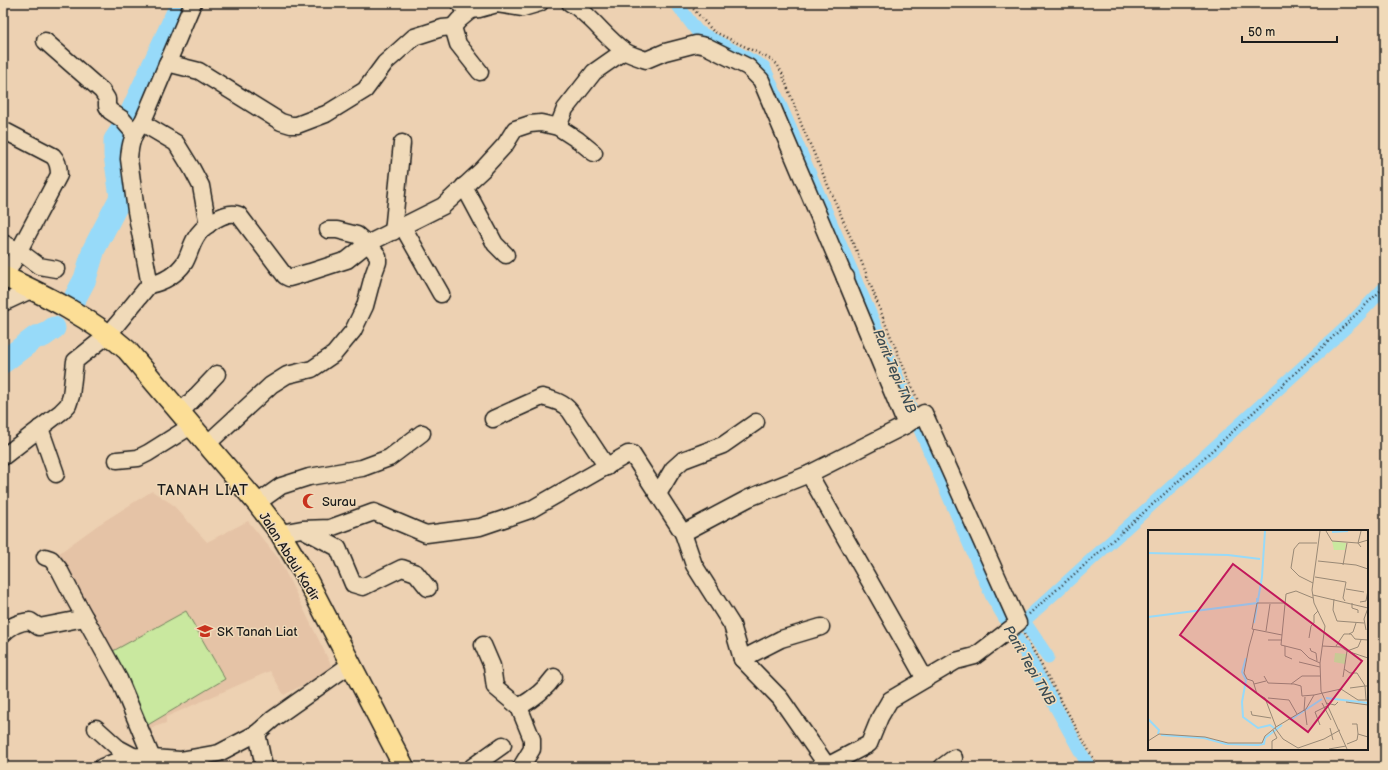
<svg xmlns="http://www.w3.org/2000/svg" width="1388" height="770" viewBox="0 0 1388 770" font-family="'Balsamiq Sans',sans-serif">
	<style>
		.built { fill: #e5c3a6 }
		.green { fill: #c9e89f; stroke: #72825e }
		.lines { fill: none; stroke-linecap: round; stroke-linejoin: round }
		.canal { stroke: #97daf9; stroke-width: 13 }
		.river { stroke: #97daf9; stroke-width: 23 }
		.minor-casing { stroke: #1c1c1c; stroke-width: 19 }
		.major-casing { stroke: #1c1c1c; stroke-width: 23 }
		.path { stroke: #1c1c1c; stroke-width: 2.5; stroke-dasharray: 1 3; stroke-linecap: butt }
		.minor { stroke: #f0dab9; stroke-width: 16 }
		.major { stroke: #fcde96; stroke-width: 20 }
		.labels { text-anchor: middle; stroke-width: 3; stroke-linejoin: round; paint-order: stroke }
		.poi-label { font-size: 13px; fill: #1c1c1c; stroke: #f0dab9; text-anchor: start }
		.street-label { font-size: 13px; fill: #1c1c1c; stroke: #f0dab9 }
		.water-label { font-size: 14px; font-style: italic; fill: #3b4c53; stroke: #f0dab9 }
		.quarter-label { font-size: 15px; letter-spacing: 1px; fill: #1c1c1c; stroke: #f0dab9 }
		.inset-river { fill: none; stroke: #97daf9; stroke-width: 2 }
		.inset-road { fill: none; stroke: #998976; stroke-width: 1 }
		.view { fill: #c2185b; fill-opacity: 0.15; stroke: #c2185b; stroke-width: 2 }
		.inset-edge { fill: none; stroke: #1c1c1c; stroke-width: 2 }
	</style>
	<rect width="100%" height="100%" fill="#edd1b2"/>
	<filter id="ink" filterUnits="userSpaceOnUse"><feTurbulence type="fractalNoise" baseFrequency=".025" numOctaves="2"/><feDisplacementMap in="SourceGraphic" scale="8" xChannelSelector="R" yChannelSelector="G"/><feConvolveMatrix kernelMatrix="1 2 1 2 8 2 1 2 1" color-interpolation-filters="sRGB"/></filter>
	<g filter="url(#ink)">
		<path class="built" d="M152 491 172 504 207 542 248 521 279 559 333 669 284 695 270 671 166 717V723L145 730 74 593 58 554 98 525Z"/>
		<path class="green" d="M186 611 225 679 146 726 104 656Z"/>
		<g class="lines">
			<g class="canal">
				<path d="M676 3 697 31 764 67 992 597 1023 648 1089 767"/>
				<path d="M1048 657 1024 621 1352 322 1385 287"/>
			</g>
			<g class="river">
				<path d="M76 296 85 279 94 249 121 197 115 155V140L126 124 182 3"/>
				<path d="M3 362 36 337 43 336 54 328"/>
			</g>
			<defs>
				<g id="minor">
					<path d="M459 3 471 10 479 9 497 4 523 8 540 3"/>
					<path d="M570 3C590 14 604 36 623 50 629 55 639 57 646 60L665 52 696 44 706 46 748 67 761 80 845 278"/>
					<path d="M471 10 459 20 453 27 458 44 480 72"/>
					<path d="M45 41 102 91 107 99V106L110 111 122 119 134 133"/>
					<path d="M167 63 199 71 281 122 291 125H297L326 114 365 90 385 63 414 37 442 28 453 27"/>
					<path d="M143 121 149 127 176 143 192 169 201 186 208 225"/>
					<path d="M558 127 565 109 594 72 624 51"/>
					<path d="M3 130 53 156C58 161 59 167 59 175L5 277"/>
					<path d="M464 186 495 244 506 255"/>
					<path d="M403 227 441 294"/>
					<path d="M393 232 402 143"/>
					<path d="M3 243 19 251 39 266 56 269"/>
					<path d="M846 277 845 278 906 425"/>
					<path d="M149 285C164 282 176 275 185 262 189 255 191 246 195 239 201 227 226 209 239 215L285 276 289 278 310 272 347 260 367 244 443 206 482 170 505 145 515 129 530 124 541 123 558 127 578 140 594 153"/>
					<path d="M3 303 31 290"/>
					<path d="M180 413 217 374"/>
					<path d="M493 419 542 397C553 400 563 402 570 411L607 467"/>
					<path d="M40 428 56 474"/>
					<path d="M207 444 271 385 287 375 312 369 334 354 353 331 365 306 373 276 378 262V256L371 247 357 235 337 230H328"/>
					<path d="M3 457 61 412 68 405 71 396 75 361 109 334 149 285V280L136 211 129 159C130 143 133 134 143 121L193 3"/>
					<path d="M117 460 138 458 148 453 191 426"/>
					<path d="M809 474 925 679"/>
					<path d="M658 494 673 469 683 460 723 445 756 422"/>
					<path d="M257 503 281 486 309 477 362 468 389 458 422 433"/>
					<path d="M304 530 338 548 353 584 363 587 402 568 416 573 428 588"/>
					<path d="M280 533 302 529 330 528 374 512 426 534 480 527 530 510 628 454H632L683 533 694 565 732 625 742 659 780 698 828 767"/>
					<path d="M683 533 749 498 809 474 906 425 924 413 1018 623 975 656 956 661 890 700 880 717 869 744 827 766"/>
					<path d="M45 557 51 559 59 569 74 598 119 679 152 758C132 753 120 760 102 767"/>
					<path d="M3 634C10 626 20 622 30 621L39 627 85 618"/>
					<path d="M483 645 492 666 495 687 519 707 532 739V749L521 767"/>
					<path d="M742 659 781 639 821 627"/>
					<path d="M519 707C533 699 545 690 554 677"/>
					<path d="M96 728 118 748 133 756"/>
					<path d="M257 733 264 767"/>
					<path d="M147 767 152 758 180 760 219 753 257 733 273 719 351 664"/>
					<path d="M472 767 503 745"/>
					<path d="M942 767 954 758"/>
				</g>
				<path id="major" d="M3 276C47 296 91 318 127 350L257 503 280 533 302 570 404 767"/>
			</defs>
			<use href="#minor" class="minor-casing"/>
			<use href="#major" class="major-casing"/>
			<g class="path">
				<path d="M688 3 713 31 770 59 777 64 782 73 802 126 865 270 885 323 918 401"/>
				<path d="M1029 614C1150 508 1270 400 1385 286"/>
				<path d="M1024 634 1098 767"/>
			</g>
			<use href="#minor" class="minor"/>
			<use href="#major" class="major"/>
		</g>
	</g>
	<defs>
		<symbol id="mosque-bare" viewBox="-9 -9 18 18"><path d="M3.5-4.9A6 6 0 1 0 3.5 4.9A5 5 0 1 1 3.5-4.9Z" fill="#c8321e" stroke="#f0dab9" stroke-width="2.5" paint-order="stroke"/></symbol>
		<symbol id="school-bare" viewBox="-9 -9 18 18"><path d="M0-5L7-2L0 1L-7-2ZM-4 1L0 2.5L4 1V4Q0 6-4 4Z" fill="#c8321e" stroke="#f0dab9" stroke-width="2.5" paint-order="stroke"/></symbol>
	</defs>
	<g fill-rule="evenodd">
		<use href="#mosque-bare" x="299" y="490" width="22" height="22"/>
		<use href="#school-bare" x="194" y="620" width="22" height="22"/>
	</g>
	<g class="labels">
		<g class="poi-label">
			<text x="322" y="506">Surau</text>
			<text x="217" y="636">SK Tanah Liat</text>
		</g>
		<g class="street-label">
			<text transform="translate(290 556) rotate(58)" y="5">Jalan Abdul Kadir</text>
		</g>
		<g class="water-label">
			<text transform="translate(895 371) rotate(67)" y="5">Parit Tepi TNB</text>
			<text transform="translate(1030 665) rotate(60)" y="5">Parit Tepi TNB</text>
		</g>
		<g class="quarter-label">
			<text x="203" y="495">TANAH LIAT</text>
		</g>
	</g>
	<g transform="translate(1148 530)">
		<rect width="220" height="220" fill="#edd1b2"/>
		<path d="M184 11 198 13 197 20H186Z" fill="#c9e89f"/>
		<path d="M187 123 198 124 197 134 186 132Z" fill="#c9e89f"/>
		<path class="inset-river" d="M184 2 200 1M0 23 80 25 112 29M0 87 109 73V68M106 93 114 47 117 1M98 128 94 142 98 150 94 172 95 187 110 198 122 195 126 198M178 168 220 173M0 189 11 200 10 204M142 190 174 169M13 205 56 208 78 214 110 215 116 214 117 208 134 195"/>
		<path class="inset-road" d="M172 1 164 60 166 73 177 96 172 133 173 161 199 219M178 1 184 11 210 13 220 10M213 1 210 13 213 17M170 31 208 35 220 39M195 35 199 13M167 47 198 52 195 68 197 71M165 53 151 46 143 38 146 19 151 13H169M198 59 216 62M165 65 220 78M165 68 148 61 138 64 133 115 153 120 161 128 172 133M186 69 185 80 189 91 216 93M212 72 218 71 220 60M204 73V78L210 80V83M218 100 216 89 220 78M118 101 122 74M201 104 205 102 208 93M134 105 104 99 109 73H137M161 108 163 96 166 93V85L170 81M120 110H134M137 116V126L144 129M174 116 193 117 199 121 210 117 213 110M188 116 196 104H203L207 109 220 110M101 117 96 143 99 149 105 151 109 164 117 168 128 197M101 117 106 99M162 118 163 121 168 123 169 131M151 132 172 137M196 139 202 143H209L216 154 217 156 202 158M116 146 120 153 146 154 153 156 154 166 166 165M195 147 199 121 220 128M106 154 118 151M143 154 154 146H172M120 168 141 170 149 184M218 170 217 156H220M198 172 220 175M174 173 183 190M178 173 187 175 190 172M157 180 159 195M103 181 104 185 123 188M156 181 157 167M204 194H209L210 204M172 195 167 182 179 176M127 198 135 209 150 218 176 209 192 200M182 198 185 210M0 211 11 204 57 207 80 213H114L117 206 128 197 158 179 166 165 193 159 210 170H220M199 214 209 210 210 204 220 207M124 219V211L129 208 125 200M181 219 198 216"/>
		<path class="view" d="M85 34 214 131 160 202 32 105Z"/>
		<rect width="220" height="220" class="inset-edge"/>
	</g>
	<rect width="1388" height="770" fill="none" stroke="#f0dab9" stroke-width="16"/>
	<rect x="8" y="8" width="1372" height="754" fill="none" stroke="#1c1c1c" stroke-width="1.5" filter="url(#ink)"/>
	<path d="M1242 36v6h95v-6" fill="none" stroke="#1c1c1c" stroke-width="2"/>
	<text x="1248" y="36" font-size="12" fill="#1c1c1c" stroke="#f0dab9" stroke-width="3" paint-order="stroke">50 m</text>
</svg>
